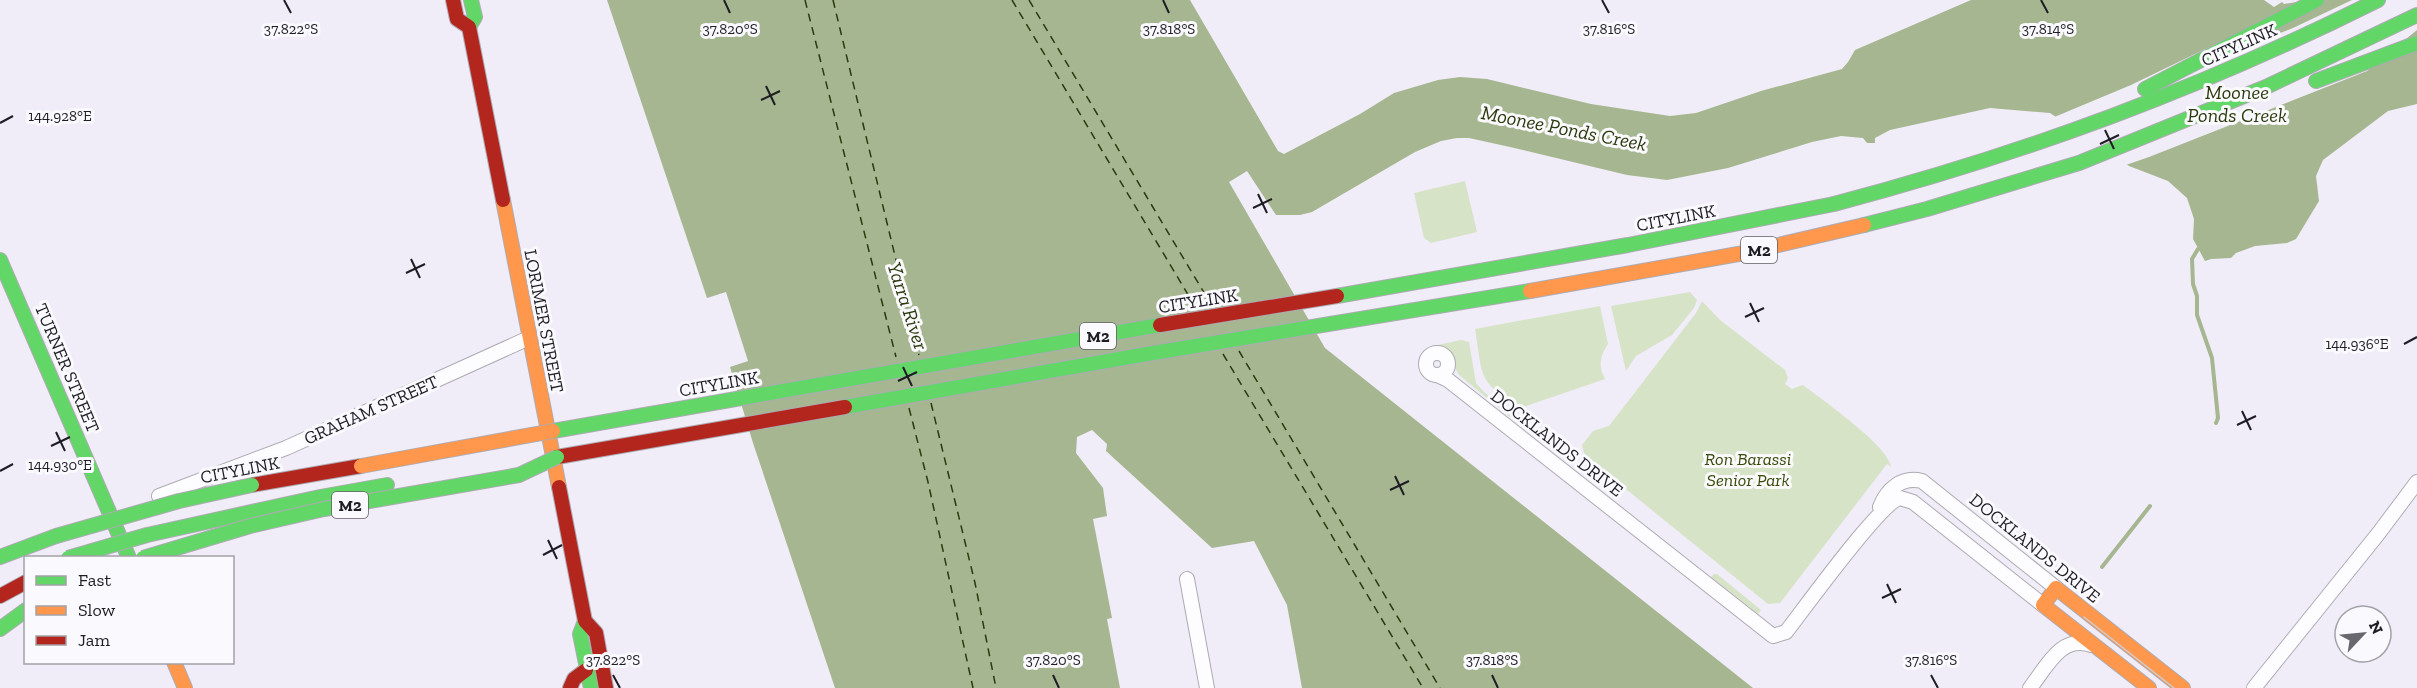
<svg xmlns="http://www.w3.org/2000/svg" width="2417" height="688" viewBox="0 0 2417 688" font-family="'Zilla Slab',serif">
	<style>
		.green { fill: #d7e3c6 }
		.water { fill: #a6b690 }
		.pier { fill: #f0edf8 }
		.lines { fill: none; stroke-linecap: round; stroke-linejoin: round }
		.stream { stroke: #a6b690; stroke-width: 4 }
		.ferry { stroke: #2b3a0c; stroke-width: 1.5; stroke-dasharray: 8 6; stroke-linecap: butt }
		.street-casing { stroke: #adabb3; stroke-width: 16 }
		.fast-casing { stroke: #adabb3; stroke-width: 16 }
		.slow-casing { stroke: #adabb3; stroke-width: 16 }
		.jam-casing { stroke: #adabb3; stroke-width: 16 }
		.street { stroke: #fdfcfe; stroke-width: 14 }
		.fast { stroke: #63d668; stroke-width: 14 }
		.slow { stroke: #ff974d; stroke-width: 14 }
		.jam { stroke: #b3261e; stroke-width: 14 }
		.tram { stroke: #ceced0; stroke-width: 1.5 }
		.fast-bridge-casing { stroke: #adabb3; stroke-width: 16; stroke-linecap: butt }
		.slow-bridge-casing { stroke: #adabb3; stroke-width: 16; stroke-linecap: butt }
		.jam-bridge-casing { stroke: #adabb3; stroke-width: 16; stroke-linecap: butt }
		.fast-bridge { stroke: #63d668; stroke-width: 14 }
		.slow-bridge { stroke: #ff974d; stroke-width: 14 }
		.jam-bridge { stroke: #b3261e; stroke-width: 14 }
		.ticks { fill: none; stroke: #1f1d24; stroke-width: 2 }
		.labels { text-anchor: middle; stroke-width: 6; stroke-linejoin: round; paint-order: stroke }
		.shield { fill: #faf9fd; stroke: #615f65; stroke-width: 1.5 }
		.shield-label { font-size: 16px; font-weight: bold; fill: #1f1d24 }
		.street-label { font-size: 18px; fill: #1f1d24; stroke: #faf9fd }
		.park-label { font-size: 18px; font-style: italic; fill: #374b05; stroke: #faf9fd }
		.water-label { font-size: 20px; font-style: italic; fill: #2b3a0c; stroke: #faf9fd }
		.ticks-label { font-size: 15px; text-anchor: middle; fill: #1f1d24; stroke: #faf9fd; stroke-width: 6; stroke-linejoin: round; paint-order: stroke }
	</style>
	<rect width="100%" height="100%" fill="#f0edf8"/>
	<g class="green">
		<path d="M1465 181 1477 232 1431 243 1424 238 1414 193Z"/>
		<path d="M1690 292 1697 300 1694 308 1672 335 1636 356 1626 371 1611 306Z"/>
		<path d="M1702 301 1720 320 1785 370 1788 378 1785 384 1792 389 1803 385C1821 399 1889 446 1891 467L1887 464 1780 603 1768 604 1585 456 1582 445 1593 431 1609 426 1696 313Z"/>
		<path d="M1600 306 1608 344C1600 356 1598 366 1605 379L1520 408C1477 381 1483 377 1475 329Z"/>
		<path d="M1461 340 1469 342 1476 383 1485 393 1527 422 1522 424 1515 421 1459 375 1454 366 1452 358 1438 345Z"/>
		<path d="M1714 574H1717L1761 610 1758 614 1711 577Z"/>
	</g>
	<path class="water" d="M607 0H1190L1278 151 1284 154 1360 114 1394 93 1438 80 1460 77 1487 79 1591 104 1670 116 1696 113 1761 91 1842 69 1848 62 1855 50 1971 0H2264L2274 7 2282 2 2284 4 2308 0H2417V104L2388 111 2323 160 2316 176 2319 201 2296 239 2287 243 2255 246 2236 253 2231 258 2211 259 2205 261 2193 239 2194 219 2187 198 2168 181 2129 166 2050 113 1990 108 1890 130 1875 138V143H1867L1863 138 1841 136 1812 142 1728 168 1667 180 1627 175 1510 147 1469 138H1457L1441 141 1415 152 1312 212 1300 215H1276L1247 171 1229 182 1325 348 1753 688H1302L1287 605 1254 541 1212 548 1106 451 1107 444 1092 430 1077 437 1076 453 1103 488 1107 516 1093 519 1112 618 1107 619 1120 688H835L753 443 730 367 748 361 726 292 707 298Z"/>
	<path class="pier" d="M2352 0H2417V30L2367 71 2149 157 2123 166 2052 118 2131 85 2230 37 2267 38 2293 28Z"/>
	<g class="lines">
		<g class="stream">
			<path d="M2198 249 2192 259 2193 284 2197 296V315L2212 358 2218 418 2216 423"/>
			<path d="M2102 567 2150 506"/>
		</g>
		<g class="ferry">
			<path d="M805 0 896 357"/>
			<path d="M833 0 919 355"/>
			<path d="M1012 0 1196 308"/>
			<path d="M1029 0 1212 306"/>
			<path d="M1239 351 1440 688"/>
			<path d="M1223 354 1423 688"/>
			<path d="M931 403 975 583 996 688"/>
			<path d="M909 408 928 482 973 688"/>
		</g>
		<defs>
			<g id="street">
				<circle cx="1437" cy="364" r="11"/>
				<path d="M1437 375 1448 380 1773 636 1786 632C1804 609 1880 503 1900 498L1913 502 2043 605"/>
				<path d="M159 496 286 448 529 338"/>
				<path d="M1880 507C1887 489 1902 476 1922 481L2056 588"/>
				<path d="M1187 579 1207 688"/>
				<path d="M2030 688C2046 668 2061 634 2091 645"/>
				<path d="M2254 688 2378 534 2417 482"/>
			</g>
			<g id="fast">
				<path d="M469 27 475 17 471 0"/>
				<path d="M2316 81 2417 43"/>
				<path d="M2145 89 2317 0"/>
				<path d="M1834 204C2027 153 2200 89 2378 0"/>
				<path d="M1864 225 1927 209 2079 163 2266 87 2417 15"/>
				<path d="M0 260 129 558"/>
				<path d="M845 407 1147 354 1530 291"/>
				<path d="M147 535 320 497 387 485"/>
				<path d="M0 557 56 536"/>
				<path d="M585 621 580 634 591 688"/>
				<path d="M0 629 26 610"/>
			</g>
			<g id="slow">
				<path d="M503 200 559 487"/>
				<path d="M1530 291 1744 253 1864 225"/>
				<path d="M174 662 185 688"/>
				<path d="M2149 688 2043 605 2056 588 2183 688"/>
			</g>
			<g id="jam">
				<path d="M453 0 457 19 469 27 503 200"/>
				<path d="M557 457 845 407"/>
				<path d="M252 485 361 466"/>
				<path d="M559 487 585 621 596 633 606 688"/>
				<path d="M0 596 26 582"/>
				<path d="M570 688 574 679 586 670"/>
			</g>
		</defs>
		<use href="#street" class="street-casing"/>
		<use href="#fast" class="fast-casing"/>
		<use href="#slow" class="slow-casing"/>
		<use href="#jam" class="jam-casing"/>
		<use href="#street" class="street"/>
		<use href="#fast" class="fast"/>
		<use href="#slow" class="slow"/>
		<use href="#jam" class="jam"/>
		<path class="tram" d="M2084 617 2174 688"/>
		<defs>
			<g id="fast-bridge">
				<path d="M1337 296 1628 245 1834 204"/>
				<path d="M553 431 1160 325"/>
				<path d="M56 536 179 501 252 485"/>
				<path d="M68 558 147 535"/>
				<path d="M143 558 250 526 324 509 519 475 557 457"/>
			</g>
			<path id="slow-bridge" d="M361 466 553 431"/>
			<path id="jam-bridge" d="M1160 325 1337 296"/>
		</defs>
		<use href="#fast-bridge" class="fast-bridge-casing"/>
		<use href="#slow-bridge" class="slow-bridge-casing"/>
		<use href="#jam-bridge" class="jam-bridge-casing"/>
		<use href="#fast-bridge" class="fast-bridge"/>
		<use href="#slow-bridge" class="slow-bridge"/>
		<use href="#jam-bridge" class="jam-bridge"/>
	</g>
	<path class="ticks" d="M284 0 291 13M724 0 730 13M1163 0 1169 13M1602 0 1609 13M2041 0 2048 13M766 86 775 105M761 100 780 91M0 123 13 116M2105 130 2114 149M2100 144 2119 135M1258 194 1267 213M1253 208 1272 199M411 259 420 278M406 273 425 264M1750 303 1759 322M1745 317 1764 308M2404 344 2417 337M903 367 912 386M898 381 917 372M2242 411 2251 430M2237 425 2256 416M56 432 65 451M51 446 70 437M0 471 13 464M1395 476 1404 495M1390 490 1409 481M548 540 557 559M543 555 562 545M1887 584 1896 603M1882 598 1901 589M613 675 620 688M1053 675 1059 688M1492 675 1498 688M1931 675 1938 688"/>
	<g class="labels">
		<g class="shield">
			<rect x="1741" y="237" width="36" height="26" rx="4.5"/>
			<rect x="1080" y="323" width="36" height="26" rx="4.5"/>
			<rect x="332" y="492" width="36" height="26" rx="4.5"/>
		</g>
		<g class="shield-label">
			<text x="1759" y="256">M2</text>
			<text x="1098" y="342">M2</text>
			<text x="350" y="511">M2</text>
		</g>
		<g class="street-label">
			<text transform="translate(2239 45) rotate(-24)" y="6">CITYLINK</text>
			<text transform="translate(1676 218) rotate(-11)" y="6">CITYLINK</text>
			<text transform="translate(1198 301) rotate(-9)" y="6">CITYLINK</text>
			<text transform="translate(544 321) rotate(79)" y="6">LORIMER STREET</text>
			<text transform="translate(67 368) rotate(67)" y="6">TURNER STREET</text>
			<text transform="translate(719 384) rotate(-10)" y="6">CITYLINK</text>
			<text transform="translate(371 410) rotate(-24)" y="6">GRAHAM STREET</text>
			<text transform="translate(1557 443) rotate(38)" y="6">DOCKLANDS DRIVE</text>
			<text transform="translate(240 470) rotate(-11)" y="6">CITYLINK</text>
			<text transform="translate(2035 548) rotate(39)" y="6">DOCKLANDS DRIVE</text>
		</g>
		<g class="park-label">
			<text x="1748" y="465">Ron Barassi<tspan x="1748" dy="21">Senior Park</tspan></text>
		</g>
		<g class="water-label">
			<text x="2237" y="99">Moonee<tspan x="2237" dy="23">Ponds Creek</tspan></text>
			<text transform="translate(1564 128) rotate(11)" y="7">Moonee Ponds Creek</text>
			<text transform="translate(908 306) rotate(72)" y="7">Yarra River</text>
		</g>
	</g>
	<g class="ticks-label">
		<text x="291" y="34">37.822°S</text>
		<text x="730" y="34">37.820°S</text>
		<text x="1169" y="34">37.818°S</text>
		<text x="2048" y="34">37.814°S</text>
		<text x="1609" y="34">37.816°S</text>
		<text x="60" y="121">144.928°E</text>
		<text x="2357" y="349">144.936°E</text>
		<text x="60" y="470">144.930°E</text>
		<text x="613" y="665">37.822°S</text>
		<text x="1053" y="665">37.820°S</text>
		<text x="1492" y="665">37.818°S</text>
		<text x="1931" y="665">37.816°S</text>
	</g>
	<rect x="24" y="556" width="210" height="108" fill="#faf9fd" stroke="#a2a1a6" stroke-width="1.5"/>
	<rect x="36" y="576" width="30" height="9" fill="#63d668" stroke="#a2a1a6" stroke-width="1.5"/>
	<text x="78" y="586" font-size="18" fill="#1f1d24">Fast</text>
	<rect x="36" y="606" width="30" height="9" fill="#ff974d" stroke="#a2a1a6" stroke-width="1.5"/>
	<text x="78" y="616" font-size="18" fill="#1f1d24">Slow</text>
	<rect x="36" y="636" width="30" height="9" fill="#b3261e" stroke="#a2a1a6" stroke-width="1.5"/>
	<text x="78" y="646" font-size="18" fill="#1f1d24">Jam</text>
	<g transform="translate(2363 634) rotate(64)"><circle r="28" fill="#faf9fd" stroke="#a2a1a6" stroke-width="1.5"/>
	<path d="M0-4.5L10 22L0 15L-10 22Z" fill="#68666e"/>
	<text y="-9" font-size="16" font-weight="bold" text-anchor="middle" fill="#1f1d24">N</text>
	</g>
</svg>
